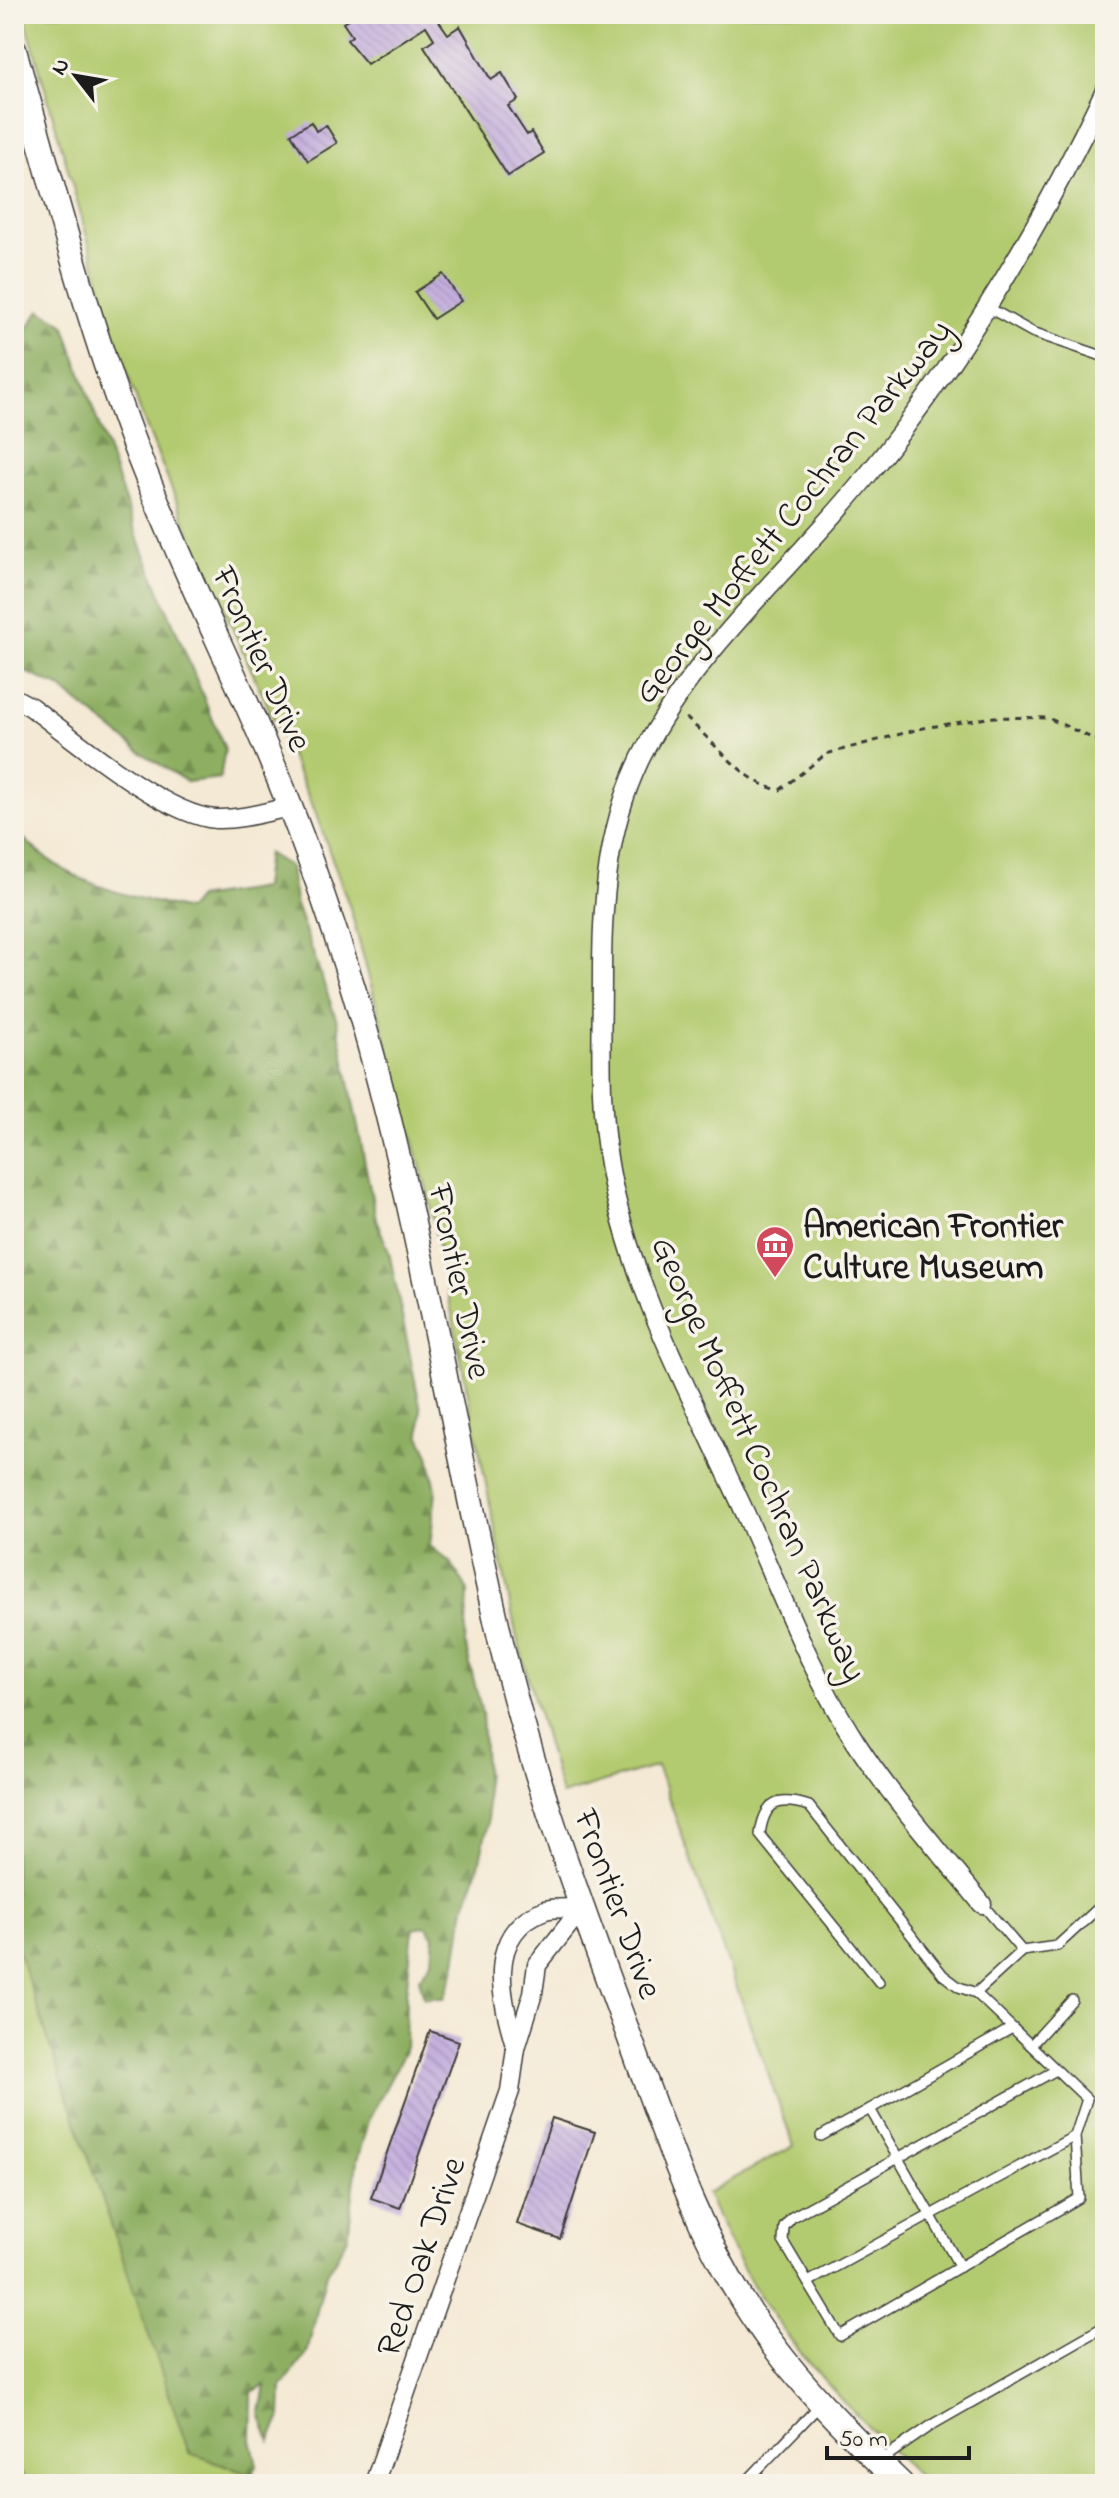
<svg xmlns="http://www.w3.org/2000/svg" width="1119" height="2498" viewBox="0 0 1119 2498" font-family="'Indie Flower',sans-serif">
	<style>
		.forest { fill: url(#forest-firs); stroke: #55663f; stroke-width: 2 }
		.park { fill: #b3cb70; stroke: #687446; stroke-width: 2 }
		.building { fill: url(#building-back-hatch) }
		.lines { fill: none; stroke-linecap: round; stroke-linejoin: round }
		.service-casing { stroke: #3c3b38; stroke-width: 12 }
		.minor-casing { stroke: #3c3b38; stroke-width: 21 }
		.tertiary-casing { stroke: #3c3b38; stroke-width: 27 }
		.path { stroke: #3c3b38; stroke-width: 3; stroke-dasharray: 6 6; stroke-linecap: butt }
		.service { stroke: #fff; stroke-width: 9 }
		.minor { stroke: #fff; stroke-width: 18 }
		.tertiary { stroke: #fff; stroke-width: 24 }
		.labels { text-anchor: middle; stroke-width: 7; stroke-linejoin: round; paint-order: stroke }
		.street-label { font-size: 36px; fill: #1c1c1c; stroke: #f7f3e8 }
		.poi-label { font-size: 36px; font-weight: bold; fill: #1c1c1c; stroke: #f7f3e8; text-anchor: start }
	</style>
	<defs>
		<pattern id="forest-firs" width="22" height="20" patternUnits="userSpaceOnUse" patternTransform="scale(2)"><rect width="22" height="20" fill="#8eaf62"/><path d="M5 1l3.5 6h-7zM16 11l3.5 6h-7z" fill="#738e50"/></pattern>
		<pattern id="building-back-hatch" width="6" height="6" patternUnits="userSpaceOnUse" patternTransform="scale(2)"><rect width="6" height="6" fill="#c2acdd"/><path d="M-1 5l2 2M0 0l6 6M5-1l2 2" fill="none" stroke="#a693bd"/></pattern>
	</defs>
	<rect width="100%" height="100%" fill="#f7f3e8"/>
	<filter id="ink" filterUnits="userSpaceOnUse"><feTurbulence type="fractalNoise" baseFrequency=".0125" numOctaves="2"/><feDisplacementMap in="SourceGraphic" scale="16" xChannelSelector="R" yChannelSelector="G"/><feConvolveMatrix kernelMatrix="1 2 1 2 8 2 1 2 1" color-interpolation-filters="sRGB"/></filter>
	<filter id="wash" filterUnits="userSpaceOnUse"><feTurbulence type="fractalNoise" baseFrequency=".006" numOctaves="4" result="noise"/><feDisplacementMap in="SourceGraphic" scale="32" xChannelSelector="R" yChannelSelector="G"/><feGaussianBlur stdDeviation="1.8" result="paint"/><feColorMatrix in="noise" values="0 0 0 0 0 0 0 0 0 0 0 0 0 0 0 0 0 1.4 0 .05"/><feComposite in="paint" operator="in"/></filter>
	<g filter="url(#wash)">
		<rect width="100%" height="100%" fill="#f4e9d4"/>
		<g class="forest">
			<path d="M40 310 64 324 137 536 225 749 220 778 187 782 139 751 58 686 14 667V349Z"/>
			<path d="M14 828C62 884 119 893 187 910L197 898 263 888 267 853 290 867 295 902 337 1021 376 1219 389 1252 421 1410 420 1436 429 1455 436 1490 430 1546 451 1563 468 1591 465 1644 482 1714 488 1823 479 1865 465 1907 455 1968 444 1998H424L419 1978 432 1961 434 1936 426 1926 413 1929 406 1994 405 2051 368 2121 357 2161 348 2237 325 2277 307 2353 282 2386 281 2417 270 2441 260 2413 265 2385 252 2392 251 2440 257 2465 248 2484H14Z"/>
		</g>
		<g class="park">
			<path d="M24 14H1105V2484H926C829 2389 759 2322 707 2193L794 2146 657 1766 561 1795 516 1634 428 1194 350 908 314 809 188 529 142 416 116 339Z"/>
			<path d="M14 1939 189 2453 264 2478 262 2484H31L14 2466Z"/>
		</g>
		<g id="blocks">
			<g class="building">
				<path d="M356 14H434L448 34 460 26 491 80 502 73 518 100 508 106 527 135 531 132 544 153 508 176 424 46 434 39 426 26 367 64 347 40 352 36 343 23Z"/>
				<path d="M311 122 316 131 326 125 337 143 308 161 291 134Z"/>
				<path d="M443 274 461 301 433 319 415 292Z"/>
				<path d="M430 2031 459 2041 400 2208 371 2198Z"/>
				<path d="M552 2118 595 2132 560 2239 517 2224Z"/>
			</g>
		</g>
	</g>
	<g filter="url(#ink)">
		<use href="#blocks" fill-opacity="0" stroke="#3c3b38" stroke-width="2"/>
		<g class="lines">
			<defs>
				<g id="service">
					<path d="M989 308 1032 332 1105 357"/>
					<path d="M982 1904 1022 1951"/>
					<path d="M879 1982 760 1835C764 1802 778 1796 809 1806L943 1975 959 1987 976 1993"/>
					<path d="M1031 2045 1072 2000"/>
					<path d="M1056 2070 792 2217 784 2227 783 2241 840 2336 1079 2198 1075 2136 1087 2099 976 1993 1022 1951 1057 1946 1105 1902"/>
					<path d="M821 2136 870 2109"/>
					<path d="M960 2267 870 2109 1012 2028"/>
					<path d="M808 2282 1075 2136"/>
					<path d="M881 2460 935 2423 1105 2326"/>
					<path d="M744 2484 820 2405"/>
				</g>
				<g id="minor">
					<path d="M14 698 31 707C73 738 165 816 216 819 240 820 265 812 289 807"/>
					<path d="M982 1904C940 1851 892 1799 855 1741 810 1671 780 1591 747 1517 696 1405 632 1291 610 1170 598 1105 602 1038 602 973 602 893 609 813 649 742 705 641 794 566 866 477 963 358 1039 229 1105 90"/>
					<path d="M516 2048C502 2001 483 1933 545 1910 556 1907 571 1909 582 1908"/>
					<path d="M374 2484 510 2091 516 2048 533 1993 537 1965 582 1908"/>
				</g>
				<path id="tertiary" d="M14 50C55 193 91 339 147 477 182 566 225 653 263 741 298 822 327 905 353 988 418 1203 450 1424 501 1642 531 1770 576 1893 622 2017 660 2118 692 2226 753 2317 794 2379 848 2433 901 2484"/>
			</defs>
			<use href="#service" class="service-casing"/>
			<use href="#minor" class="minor-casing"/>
			<use href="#tertiary" class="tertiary-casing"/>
			<path class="path" d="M686 718C713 740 745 785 780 790L826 754 923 728 994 717 1048 718 1105 744"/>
			<use href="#service" class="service"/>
			<use href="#minor" class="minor"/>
			<use href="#tertiary" class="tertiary"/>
		</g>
	</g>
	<defs>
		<symbol id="museum-pin" viewBox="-11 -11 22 30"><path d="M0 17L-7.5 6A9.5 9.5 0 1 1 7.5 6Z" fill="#d1495b" stroke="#f7f3e8"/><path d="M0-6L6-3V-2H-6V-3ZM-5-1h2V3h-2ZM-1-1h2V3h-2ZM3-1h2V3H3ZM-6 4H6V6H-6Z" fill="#fff"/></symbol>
	</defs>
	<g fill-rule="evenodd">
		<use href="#museum-pin" x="753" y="1223" width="44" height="60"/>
	</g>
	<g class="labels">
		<g class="street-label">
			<text transform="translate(791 510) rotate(-51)" y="13">George Moffett Cochran Parkway</text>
			<text transform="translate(264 658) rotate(66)" y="13">Frontier Drive</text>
			<text transform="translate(462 1281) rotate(78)" y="13">Frontier Drive</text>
			<text transform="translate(761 1458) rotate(66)" y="13">George Moffett Cochran Parkway</text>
			<text transform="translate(620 1903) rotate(70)" y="13">Frontier Drive</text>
			<text transform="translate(419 2256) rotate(-71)" y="13">Red Oak Drive</text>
		</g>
		<g class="poi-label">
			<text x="803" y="1237">American Frontier<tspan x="803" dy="41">Culture Museum</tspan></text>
		</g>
	</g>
	<rect width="1119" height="2498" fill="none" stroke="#f7f3e8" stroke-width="48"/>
	<g transform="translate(76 76) rotate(301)" stroke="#f7f3e8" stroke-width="6" paint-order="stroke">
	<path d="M0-6L14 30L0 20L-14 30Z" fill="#1c1c1c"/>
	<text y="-12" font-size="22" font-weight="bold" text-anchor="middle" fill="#1c1c1c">N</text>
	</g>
	<path d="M827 2446v12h142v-12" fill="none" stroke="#1c1c1c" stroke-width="4"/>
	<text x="839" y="2446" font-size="24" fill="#1c1c1c" stroke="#f7f3e8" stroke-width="6" paint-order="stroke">50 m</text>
</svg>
